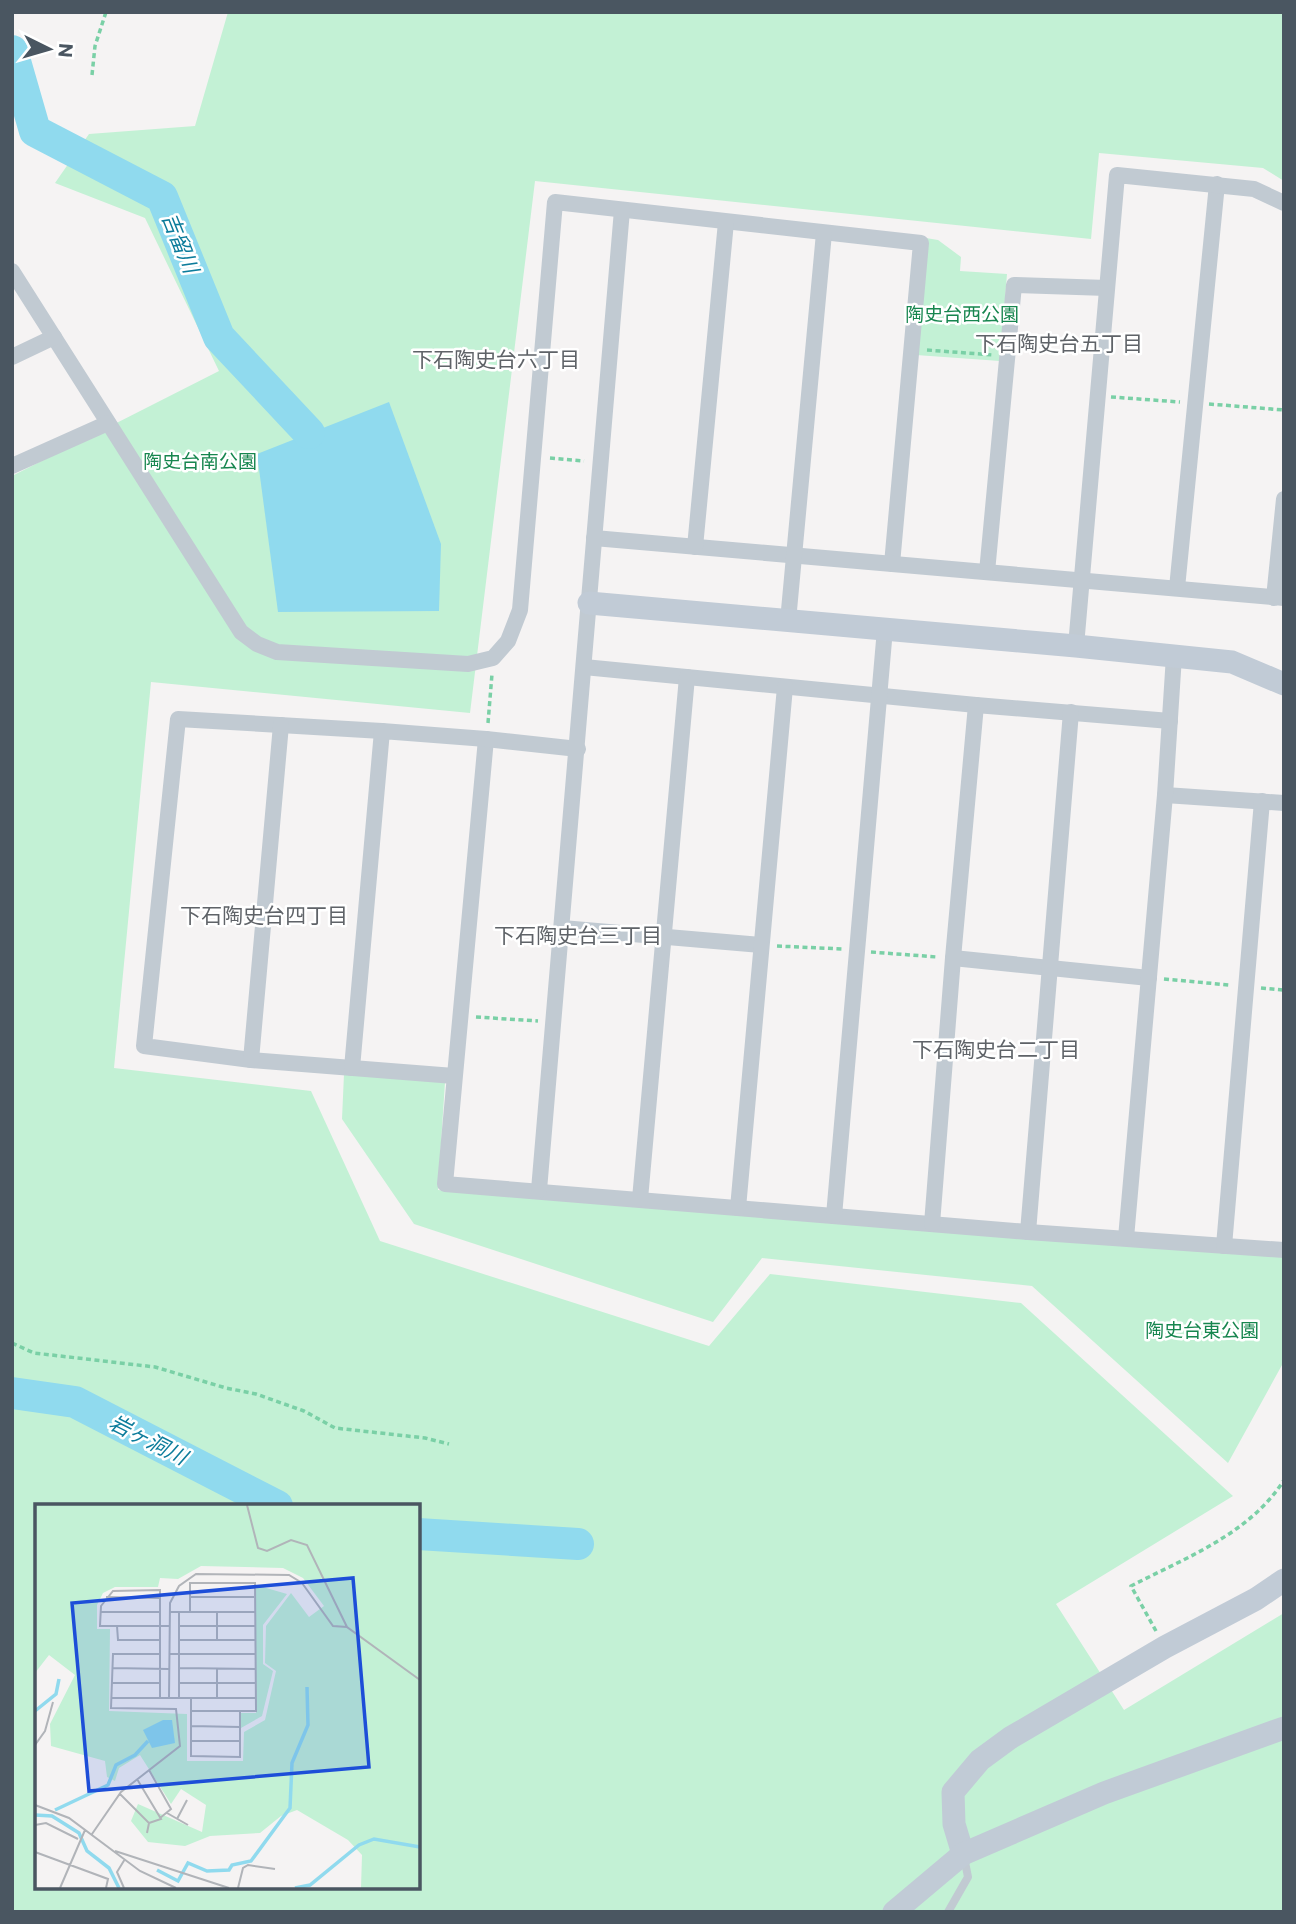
<svg xmlns="http://www.w3.org/2000/svg" width="1296" height="1924" viewBox="0 0 1296 1924" font-family="Commissioner,'Noto Sans JP',sans-serif">
	<style>
		.green { fill: #c3f1d5; fill-rule: evenodd }
		.water { fill: #90daee }
		.lines { fill: none; stroke-linecap: round; stroke-linejoin: round }
		.river { stroke: #90daee; stroke-width: 32 }
		.path { stroke: #7ad0a6; stroke-width: 3.5; stroke-dasharray: 5 3.5; stroke-linecap: butt }
		.lane { stroke: #c1cad2; stroke-width: 8 }
		.street { stroke: #c1cad2; stroke-width: 16 }
		.secondary { stroke: #c1cbd6; stroke-width: 23 }
		.labels { text-anchor: middle; stroke-width: 5; stroke-linejoin: round; paint-order: stroke }
		.park-label { font-size: 19px; fill: #17864f; stroke: #fff }
		.water-label { font-size: 21px; font-style: italic; fill: #0c7c9b; stroke: #fff }
		.neighbourhood-label { font-size: 21px; fill: #5f6368; stroke: #fff }
		.inset-river { fill: none; stroke: #90daee; stroke-width: 3.5 }
		.inset-road { fill: none; stroke: #b1b4b9; stroke-width: 2 }
		.view { fill: #1d4ed8; fill-opacity: 0.15; stroke: #1d4ed8; stroke-width: 3.5 }
		.inset-edge { fill: none; stroke: #4a5661; stroke-width: 3.5 }
	</style>
	<rect width="100%" height="100%" fill="#f5f3f3"/>
	<g class="green">
		<path d="M228 12H1284V181L1263 168 1099 153 1091 239 535 181 470 713 151 682 114 1068 311 1091 380 1241 709 1346 770 1274 1021 1303 1233 1496 1056 1604 1124 1710 1284 1613V1912H12V476L219 371 145 218 55 183 89 134 195 126ZM37 1506H418V1887H37Z"/>
		<path d="M926 238 938 240 961 257 960 271 1007 274 1000 361 916 355Z"/>
		<path d="M344 1074 445 1082 438 1190 1284 1256V1356L1282 1365 1228 1463 1032 1286 762 1258 713 1322 414 1224 342 1119Z"/>
	</g>
	<path class="water" d="M389 402 441 544 439 611 278 612 257 454Z"/>
	<g class="lines">
		<g class="river">
			<path d="M12 51 35 131 162 197 219 337 309 433"/>
			<path d="M12 1393 75 1402 277 1506"/>
			<path d="M418 1534 578 1544"/>
		</g>
		<g class="path">
			<path d="M92 75 95 46 106 12"/>
			<path d="M927 350 993 355"/>
			<path d="M1111 397 1180 402"/>
			<path d="M1209 404 1284 410"/>
			<path d="M550 458 584 461"/>
			<path d="M488 723 492 674"/>
			<path d="M777 946 843 949"/>
			<path d="M871 952 937 957"/>
			<path d="M1164 979 1229 985"/>
			<path d="M1261 988 1284 990"/>
			<path d="M476 1017 538 1021"/>
			<path d="M12 1343 34 1353 155 1367 226 1388 256 1394 304 1411 335 1428 425 1438 449 1444"/>
			<path d="M1156 1631 1131 1586C1185 1558 1250 1534 1284 1480"/>
		</g>
		<path class="lane" d="M948 1912 968 1877 964 1857"/>
		<g class="street">
			<path d="M12 271 241 632 257 644 277 652 468 664 493 658 508 641 520 610 555 202 921 243 892 564"/>
			<path d="M12 357 54 337"/>
			<path d="M12 466 108 423"/>
			<path d="M594 538 1284 598"/>
			<path d="M695 547 726 222"/>
			<path d="M987 572 1014 285 1107 288"/>
			<path d="M1177 588 1217 184"/>
			<path d="M1274 598 1284 499"/>
			<path d="M788 621 824 233"/>
			<path d="M1076 646 1117 175 1254 189 1284 203"/>
			<path d="M584 667 976 705 1170 721"/>
			<path d="M382 731 178 719 144 1046 251 1060 454 1076"/>
			<path d="M486 739 445 1184 1028 1232 1284 1250"/>
			<path d="M1165 795 1284 803"/>
			<path d="M562 928 761 945"/>
			<path d="M953 958 1149 978"/>
			<path d="M251 1060 281 725"/>
			<path d="M352 1068 382 731 486 739 578 749"/>
			<path d="M539 1190 622 210"/>
			<path d="M640 1199 687 677"/>
			<path d="M738 1208 785 687"/>
			<path d="M834 1216 885 629"/>
			<path d="M932 1224 953 958 976 705"/>
			<path d="M1028 1232 1071 712"/>
			<path d="M1126 1238 1165 795 1174 656"/>
			<path d="M1224 1246 1262 801"/>
		</g>
		<g class="secondary">
			<path d="M589 603 1076 646 1232 662 1284 684"/>
			<path d="M963 1854 954 1824 953 1792 980 1760 1010 1738 1165 1647 1256 1599 1284 1580"/>
			<path d="M894 1912 963 1854 1104 1793 1284 1728"/>
		</g>
	</g>
	<g class="labels">
		<g class="park-label">
			<text x="962" y="321">陶史台西公園</text>
			<text x="200" y="468">陶史台南公園</text>
			<text x="1202" y="1337">陶史台東公園</text>
		</g>
		<g class="water-label">
			<text transform="translate(180 243) rotate(68)" y="7">吉留川</text>
			<text transform="translate(148 1440) rotate(27)" y="7">岩ヶ洞川</text>
		</g>
		<g class="neighbourhood-label">
			<text x="1059" y="351">下石陶史台五丁目</text>
			<text x="496" y="367">下石陶史台六丁目</text>
			<text x="264" y="923">下石陶史台四丁目</text>
			<text x="578" y="943">下石陶史台三丁目</text>
			<text x="996" y="1057">下石陶史台二丁目</text>
		</g>
	</g>
	<g transform="translate(35 1504)">
		<rect width="385" height="385" fill="#f5f3f3"/>
		<path d="M0 1H385V384H326L327 351 313 336 262 306 246 312 225 329 175 332 150 342 113 338 96 317 103 300 167 328 171 301 146 285 136 300 105 251 84 264 80 277 72 273 70 257 16 242 15 220 40 171 14 151 0 169ZM166 62 248 64 268 74 289 102 274 113 256 89 231 122 230 159 241 167 230 216 209 228 208 257H152V210L74 207 75 125H62V101L68 89 80 83H123L125 74 143 75ZM221 81 252 90 228 121V160L238 167 227 212 206 224V209H221Z" fill="#c3f1d5" fill-rule="evenodd"/>
		<path d="M128 216H137L140 239 117 244 108 226Z" fill="#90daee"/>
		<path class="inset-river" d="M0 207 21 190 24 175M20 306 73 281 81 261 100 251 113 237M0 311 17 312 44 329 52 347 74 364 84 384M122 366 143 377 153 359 172 367 194 366 197 361 216 357 255 304 257 259 273 221 272 183M260 384 275 381 324 341 339 335 385 343"/>
		<path class="inset-road" d="M212 1 223 44 232 47 256 36 272 41 312 123 385 176M71 93 125 94M155 93H219M65 108H125M135 108H220M155 108V79H220L221 207H155M82 122 83 136H125M144 122H220M144 136H221M182 136V107M134 150H220M77 164 134 165M144 164 221 165M182 164V194M77 179H124M144 179H221M144 193V108M77 194H221M125 194V86L78 87 66 102 65 122H134M134 194 135 99 144 82 161 70 254 71 267 79 298 122 312 123M156 194V222L205 223M156 222V252L205 253V208M156 237H205M0 241 10 227 18 198M114 266 136 305 125 314M102 275 126 315 114 319M85 290 114 319 112 329M0 301 34 314 105 367 141 384M132 309 153 321M142 315 152 296M0 321 11 319 43 335M57 330 86 288 145 242 141 205 76 204 78 150H125M80 347 194 384M0 348 73 375 71 384M25 384 50 326M89 384 82 368 90 355M203 384 208 364 213 361 240 365"/>
		<path class="view" d="M318 74 334 263 54 287 37 99Z"/>
		<rect width="385" height="385" class="inset-edge"/>
	</g>
	<rect width="1296" height="1924" fill="none" stroke="#4a5661" stroke-width="28"/>
	<g transform="translate(49 49) rotate(95)" stroke="#ffffff" stroke-width="5" paint-order="stroke">
	<path d="M0-5L12 26L0 18L-12 26Z" fill="#4a5661"/>
	<text y="-10" font-size="19" font-weight="bold" text-anchor="middle" fill="#4a5661">N</text>
	</g>
</svg>
